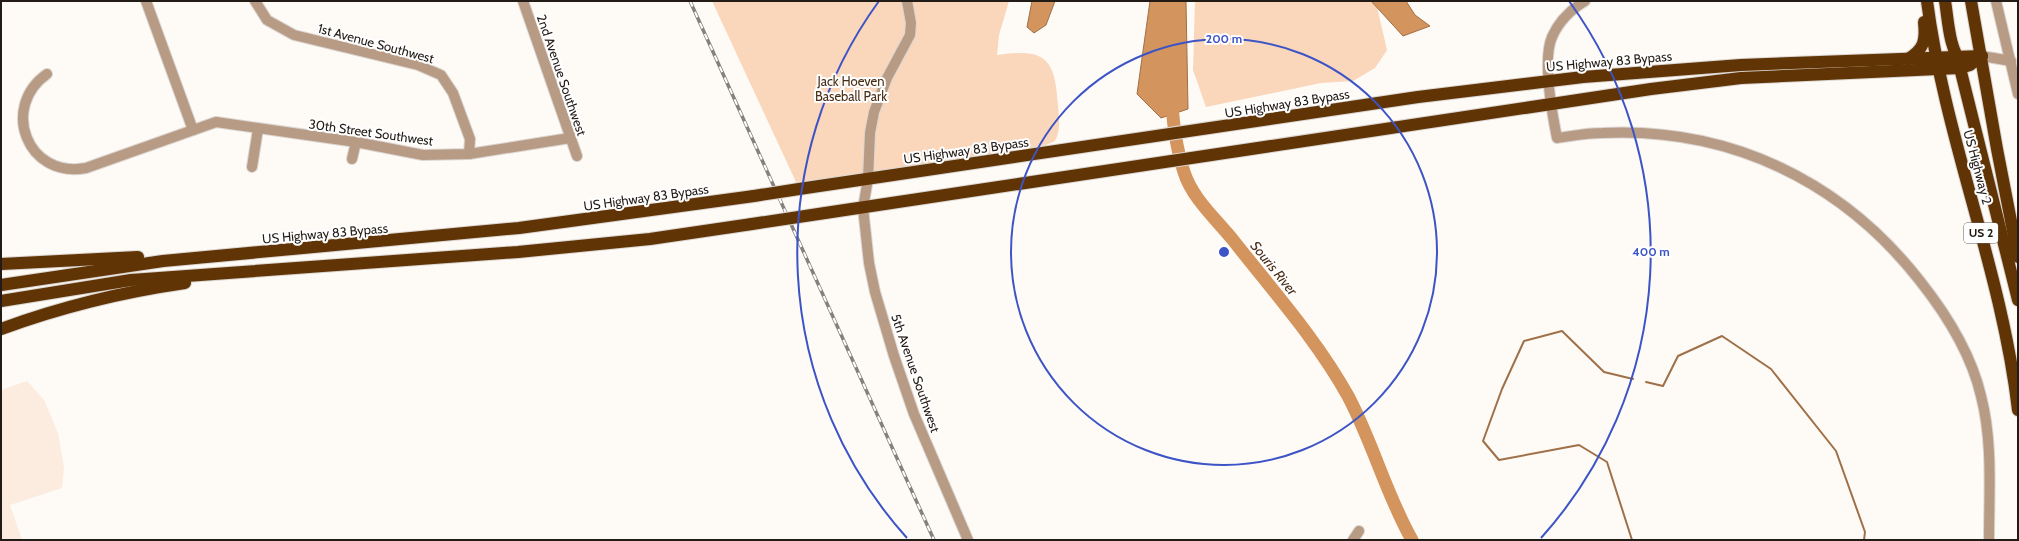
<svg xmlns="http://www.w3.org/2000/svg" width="2019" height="541" viewBox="0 0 2019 541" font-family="Cabin,sans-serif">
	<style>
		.built { fill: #fcecdf }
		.green { fill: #fad6bb }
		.water { fill: #d4945d; stroke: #9f7048 }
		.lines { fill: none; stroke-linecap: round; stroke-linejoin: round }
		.stream { stroke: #9f7048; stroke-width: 2 }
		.river { stroke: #d4945d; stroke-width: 13 }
		.minor-casing { stroke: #dbd6d2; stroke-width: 12 }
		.highway-casing { stroke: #dbd6d2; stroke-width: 14 }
		.minor { stroke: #b89b84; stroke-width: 10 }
		.highway { stroke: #603404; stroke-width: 12 }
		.rail-casing { stroke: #86807c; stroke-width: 3.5 }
		.rail { stroke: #fff; stroke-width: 2; stroke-dasharray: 6; stroke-linecap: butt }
		.highway-bridge-casing { stroke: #dbd6d2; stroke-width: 14; stroke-linecap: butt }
		.highway-bridge { stroke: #603404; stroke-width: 12 }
		.ring { fill: none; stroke: #3c54c6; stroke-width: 2 }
		.labels { text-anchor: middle; stroke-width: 4; stroke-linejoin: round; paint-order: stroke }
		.shield { fill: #fff; stroke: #645f5c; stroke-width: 1 }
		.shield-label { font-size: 12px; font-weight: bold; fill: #221b16 }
		.street-label { font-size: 13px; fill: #221b16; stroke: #fff }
		.park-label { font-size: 13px; fill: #492e16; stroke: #fff }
		.water-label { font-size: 14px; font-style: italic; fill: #4a2e16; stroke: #fff }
		.centre { fill: #3c54c6; stroke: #fff; stroke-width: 2 }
		.ring-label { font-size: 12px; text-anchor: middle; font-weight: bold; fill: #3c54c6; stroke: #fff; stroke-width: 4; stroke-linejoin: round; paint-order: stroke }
	</style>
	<rect width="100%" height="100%" fill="#fefaf6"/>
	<path class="built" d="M27 381 44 400 58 433 64 468 62 488 10 505 22 540H1V390Z"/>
	<g class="green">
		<path d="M712 1H1009L999 35 997 55C1046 48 1055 58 1058 106 1059 118 1061 130 1055 141L1046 145 879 173 796 182Z"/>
		<path d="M1195 1H1373L1377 7 1387 50 1375 68 1353 81 1321 83 1206 107 1193 70Z"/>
	</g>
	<g class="water">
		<path d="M1032 1H1055L1046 25 1034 33 1027 27Z"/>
		<path d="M1150 1H1186L1188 109 1161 118 1137 94Z"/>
		<path d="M1371 1H1406L1415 15 1430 26 1403 36Z"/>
	</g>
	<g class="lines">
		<g class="stream">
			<path d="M1646 382 1663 386 1678 356 1722 336 1771 369 1836 451 1865 532 1864 540"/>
			<path d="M1632 540 1607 462 1579 445 1499 460 1483 441 1502 389 1524 341 1562 331 1604 372 1633 379"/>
		</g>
		<path class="river" d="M1172 97C1172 120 1177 151 1184 172 1192 198 1216 219 1233 240 1273 291 1317 340 1348 396 1373 443 1386 494 1412 540"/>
		<defs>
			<g id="minor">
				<path d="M146 1 193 130"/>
				<path d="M255 1 267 20 294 35 418 65 441 75 453 93 470 139 469 154"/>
				<path d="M523 1 577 156"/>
				<path d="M907 1 911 23 910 35 887 78 874 112 870 133 868 179 863 208 869 263 875 292 894 356 914 414 968 540"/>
				<path d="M1585 1C1570 10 1559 21 1552 37 1542 60 1552 113 1557 138 1572 136 1587 133 1602 133 1730 127 1842 181 1920 281 1947 315 1971 353 1981 396 1993 442 1989 492 1989 540"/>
				<path d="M1996 1 2018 94"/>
				<path d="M1982 56 2011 61"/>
				<path d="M47 74C0 107 27 179 86 168L216 122 356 142 423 155 469 154 570 138"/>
				<path d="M352 159 356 142"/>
				<path d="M252 167 258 129"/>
				<path d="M1353 540 1359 531"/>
			</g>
			<g id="highway">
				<path d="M1927 1C1945 140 2002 271 2018 410"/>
				<path d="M1945 1C1948 18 1949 51 1962 62"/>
				<path d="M1971 1 1997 149 2018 257"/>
				<path d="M1908 59C1924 49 1926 41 1924 22"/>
				<path d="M1954 63 1960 68 2018 300"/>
				<path d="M799 189 1418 97 1583 77 1741 65 1982 56"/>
				<path d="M825 213 1651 89 1741 78 1960 68 1970 65 1982 56"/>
				<path d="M1 264 138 257"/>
				<path d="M1 285 163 261 519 228 754 196"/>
				<path d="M1 301 131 280 518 252 650 239 752 224"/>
				<path d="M1 329C61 307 122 292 185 283"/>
			</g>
		</defs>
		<use href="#minor" class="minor-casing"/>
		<use href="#highway" class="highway-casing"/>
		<use href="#minor" class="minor"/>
		<use href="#highway" class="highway"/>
		<defs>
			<path id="rail" d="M690 1 934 540"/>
		</defs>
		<use href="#rail" class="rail-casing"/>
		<use href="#rail" class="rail"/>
		<defs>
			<g id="highway-bridge">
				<path d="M754 196 799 189"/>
				<path d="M752 224 825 213"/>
			</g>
		</defs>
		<use href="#highway-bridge" class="highway-bridge-casing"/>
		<use href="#highway-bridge" class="highway-bridge"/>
	</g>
	<g class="ring">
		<circle cx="1224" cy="252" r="213"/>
		<path d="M907 538A427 427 0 0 1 879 1M1569 1A427 427 0 0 1 1541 538"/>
	</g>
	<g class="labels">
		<rect class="shield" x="1964" y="223" width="34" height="20" rx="3"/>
		<g class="shield-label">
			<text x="1981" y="237">US 2</text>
		</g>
		<g class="street-label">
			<text transform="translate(376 43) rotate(15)" y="5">1st Avenue Southwest</text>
			<text transform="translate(1609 61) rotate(-5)" y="5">US Highway 83 Bypass</text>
			<text transform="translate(562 75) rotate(71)" y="5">2nd Avenue Southwest</text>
			<text transform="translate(1287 103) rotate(-9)" y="5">US Highway 83 Bypass</text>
			<text transform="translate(371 132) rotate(8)" y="5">30th Street Southwest</text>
			<text transform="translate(966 150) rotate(-8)" y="5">US Highway 83 Bypass</text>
			<text transform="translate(1978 167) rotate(75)" y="5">US Highway 2</text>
			<text transform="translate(646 197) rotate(-8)" y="5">US Highway 83 Bypass</text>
			<text transform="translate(325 233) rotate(-5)" y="5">US Highway 83 Bypass</text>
			<text transform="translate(916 373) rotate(71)" y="5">5th Avenue Southwest</text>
		</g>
		<g class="park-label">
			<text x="851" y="86">Jack Hoeven<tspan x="851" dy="15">Baseball Park</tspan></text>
		</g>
		<g class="water-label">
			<text transform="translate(1274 268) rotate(51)" y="5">Souris River</text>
		</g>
	</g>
	<circle cx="1224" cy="252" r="6" class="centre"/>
	<g class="ring-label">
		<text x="1224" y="43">200 m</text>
		<text x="1651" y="256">400 m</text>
	</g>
	<rect width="2019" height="541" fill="none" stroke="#221b16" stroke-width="4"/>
</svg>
